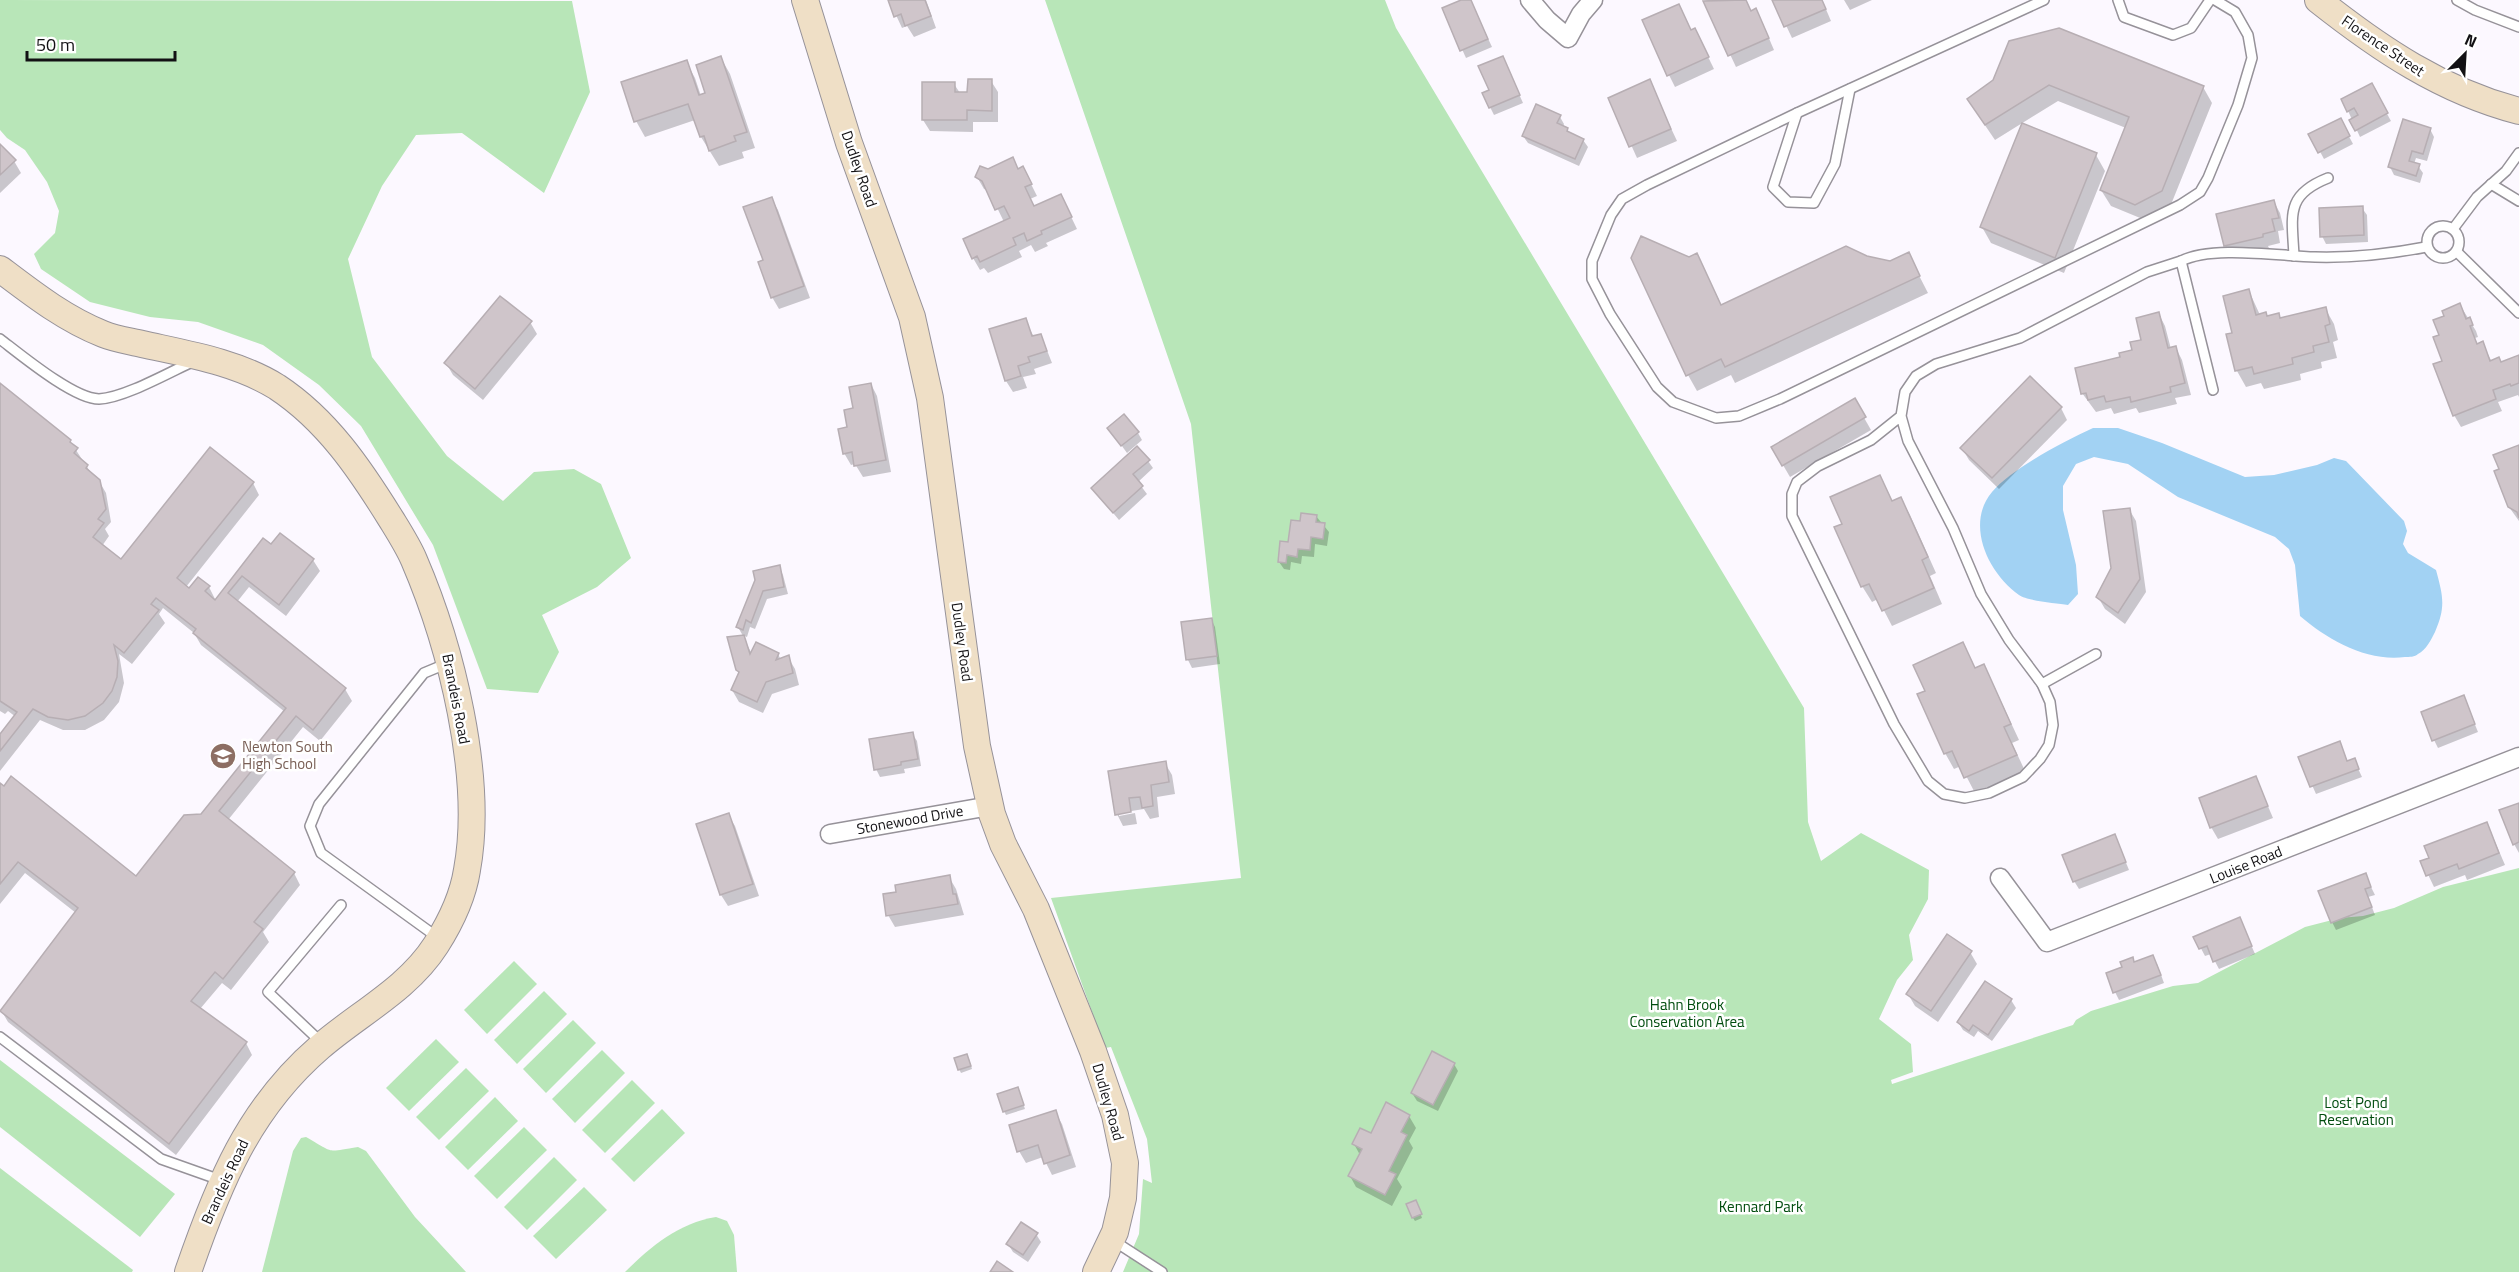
<svg xmlns="http://www.w3.org/2000/svg" width="2519" height="1272" viewBox="0 0 2519 1272" font-family="'Titillium Web',sans-serif">
	<style>
		.green { fill: #b8e6b8 }
		.water { fill: #a2d2f3 }
		.shadow { fill: #0003 }
		.building { fill: #cfc5ca; stroke: #b7aeb3; stroke-width: 1.5 }
		.lines { fill: none; stroke-linecap: round; stroke-linejoin: round }
		.lane-casing { stroke: #969299; stroke-width: 12 }
		.street-casing { stroke: #969299; stroke-width: 21 }
		.secondary-casing { stroke: #969299; stroke-width: 28 }
		.lane { stroke: #fff; stroke-width: 9 }
		.street { stroke: #fff; stroke-width: 18 }
		.secondary { stroke: #efdfc6; stroke-width: 26 }
		.labels { text-anchor: middle; stroke-width: 5; stroke-linejoin: round; paint-order: stroke }
		.street-label { font-size: 15px; fill: #121114; stroke: #fff }
		.education-label { font-size: 15px; fill: #785e54; stroke: #fff; text-anchor: start }
		.park-label { font-size: 15px; fill: #004c0e; stroke: #fff }
	</style>
	<rect width="100%" height="100%" fill="#fcf8ff"/>
	<g class="green">
		<path d="M0 0 572 1 590 92 544 193 462 133 416 135 382 186 348 259 372 357 447 456 503 501 534 472 574 469 601 484 631 558 597 587 542 615 559 652 538 693 487 689 433 545 361 426 319 385 263 345 198 322 150 317 90 302 41 269 34 254 55 233 59 211 47 182 25 150 7 138 0 130Z"/>
		<path d="M1045 0H1385L1396 28 1804 708 1808 822 1821 861 1861 833 1929 870 1928 899 1909 935 1913 960 1897 980 1879 1019 1911 1044 1913 1072 1891 1080 1892 1084 2073 1025 2076 1020 2091 1011 2173 986 2198 983 2305 927 2340 918 2363 916 2394 908 2443 887 2519 868V1272H1123L1139 1234 1143 1179 1152 1183 1147 1139 1111 1047 1105 1048 1051 898 1241 878 1191 424Z"/>
		<path d="M514 961 537 984 487 1034 464 1010Z"/>
		<path d="M544 991 567 1014 517 1064 494 1040Z"/>
		<path d="M573 1020 596 1043 546 1093 523 1069Z"/>
		<path d="M436 1039 459 1062 409 1111 386 1088Z"/>
		<path d="M602 1050 625 1073 575 1123 552 1099Z"/>
		<path d="M0 1060 175 1194 140 1237 0 1127Z"/>
		<path d="M466 1068 489 1091 439 1140 416 1117Z"/>
		<path d="M632 1080 655 1103 605 1153 582 1130Z"/>
		<path d="M495 1097 518 1121 468 1170 445 1147Z"/>
		<path d="M662 1109 685 1133 634 1182 611 1159Z"/>
		<path d="M524 1127 547 1150 497 1199 474 1176Z"/>
		<path d="M306 1137C336 1154 325 1152 358 1147L366 1151 415 1217 466 1272H262L293 1151 301 1138Z"/>
		<path d="M554 1157 577 1180 527 1230 504 1207Z"/>
		<path d="M0 1168 133 1270 132 1272H0Z"/>
		<path d="M584 1187 607 1210 556 1259 533 1236Z"/>
		<path d="M716 1217 727 1221 734 1235 737 1272H625C651 1246 679 1223 716 1217Z"/>
	</g>
	<path class="water" d="M2093 428H2118L2162 443 2245 477 2274 475 2317 465 2334 458 2346 461 2404 521 2407 531 2403 544 2408 553 2436 570C2443 596 2446 607 2435 632 2431 640 2426 650 2418 654 2415 657 2409 657 2405 657 2367 662 2328 640 2300 616L2295 565 2289 549 2275 537 2178 497 2128 464 2094 457 2076 464 2063 486V510L2076 565 2078 594 2068 605C2057 603 2027 601 2019 595 1988 573 1965 524 1992 492 2012 468 2065 441 2093 428Z"/>
	<g class="shadow">
		<path d="M889 0H926L936 28 914 37 907 26 902 28Z"/>
		<path d="M1464 0H1470L1492 47 1466 58 1444 9Z"/>
		<path d="M1708 0H1746L1751 12 1762 22 1774 50 1736 67 1705 1Z"/>
		<path d="M1774 0H1822L1831 21 1792 38Z"/>
		<path d="M1844 0H1872L1850 10Z"/>
		<path d="M1695 30 1714 69 1675 87 1669 75 1691 31Z"/>
		<path d="M721 58 730 74 755 148 742 152 744 158 719 166 701 137 695 120 645 137 636 121 686 62 695 78 701 96 707 94Z"/>
		<path d="M1506 65 1523 103 1494 115 1490 107 1491 91Z"/>
		<path d="M991 81 998 92V122H973V132L930 131 923 120 954 84 960 93H969Z"/>
		<path d="M1649 81 1677 141 1637 158 1610 98Z"/>
		<path d="M1995 81 2203 87 2212 103 2170 207 2145 220 2111 206 2101 190 2126 128 2058 101 1995 140 1978 115Z"/>
		<path d="M2371 85 2391 121 2360 137 2343 100Z"/>
		<path d="M1560 117 1564 124 1563 127 1570 134 1583 140 1588 147 1579 166 1528 143 1523 136Z"/>
		<path d="M2344 127 2353 144 2324 159 2311 135Z"/>
		<path d="M2430 129 2434 137 2427 161 2416 158 2414 164 2418 166 2423 173 2420 183 2394 175 2390 167Z"/>
		<path d="M0 146 14 161 21 173 0 193Z"/>
		<path d="M2096 155 2105 171 2064 273 1991 243 1982 227Z"/>
		<path d="M1012 159 1019 170 1029 180 1037 196 1030 199 1034 208 1061 196 1077 229 1046 243 1048 246 1035 252 1031 245 1019 251 1022 257 988 273 984 268 980 270 973 258 1004 222 989 191 984 189 977 177Z"/>
		<path d="M771 198 778 210 810 298 779 309 772 297 765 261Z"/>
		<path d="M2274 202 2280 213 2284 230 2278 231 2280 243 2268 246 2269 248 2232 258 2225 246Z"/>
		<path d="M2362 208 2367 215 2368 242 2326 244 2322 236Z"/>
		<path d="M1908 254 1928 293 1735 383 1731 375 1697 391 1688 375 1689 259 1696 255 1722 306 1870 258 1890 263Z"/>
		<path d="M2249 291 2260 315 2268 317 2280 319 2325 308 2334 324 2338 340 2333 342 2337 358 2321 362 2322 368 2300 374 2301 380 2264 389 2261 383 2246 387 2237 371 2228 335 2233 334Z"/>
		<path d="M2460 305 2476 331 2478 337 2475 338 2478 345 2482 343 2492 362 2501 363 2519 356V397L2518 395 2498 402 2502 411 2461 427 2454 415 2441 336 2446 316Z"/>
		<path d="M2159 314 2165 326 2171 349 2176 348 2182 360 2191 395 2175 398 2177 404 2139 413 2136 408 2114 414 2111 408 2096 412 2082 393 2122 358 2134 351Z"/>
		<path d="M1025 320 1034 337 1041 335 1052 363 1034 369 1036 374 1023 377 1027 388 1013 392 1006 381 991 330Z"/>
		<path d="M530 322 537 334 483 400 453 375 446 363Z"/>
		<path d="M0 384 70 441 93 476 99 481 106 493 111 522 105 529 109 536 102 546 121 561 253 483 259 495 186 587 189 590 209 587 216 601 271 546 313 560 320 571 286 616 249 587 237 602 345 689 352 701 320 741 303 727 228 820 294 873 300 885 263 932 269 942 231 990 222 983 200 1009 246 1043 252 1055 176 1155 8 1022 1 1010 76 913 25 873 0 904V785L136 878 202 815 285 712 201 645 194 633 163 608 159 614 165 623 132 664 119 654 124 683 119 702 104 720 85 730H63L40 720 0 771V736L16 717 8 711 5 714 0 711Z"/>
		<path d="M871 384 877 396 891 472 863 477 855 464 851 465 844 453 855 409Z"/>
		<path d="M1854 400 1871 430 1790 477 1773 448Z"/>
		<path d="M2061 408 2067 420 1999 489 1969 460 1962 448Z"/>
		<path d="M1109 428 1138 433 1142 440 1127 453Z"/>
		<path d="M2519 446V521L2509 507 2501 470Z"/>
		<path d="M1148 461 1153 468 1138 482 1147 494 1119 520 1093 489Z"/>
		<path d="M1880 477 1893 502 1901 499 1910 515 1936 573 1930 576 1942 604 1892 626 1878 599 1872 602 1862 586 1844 525Z"/>
		<path d="M2129 509 2136 521 2146 592 2125 624 2105 609 2098 597 2112 569Z"/>
		<path d="M1316 516 1329 532 1327 546 1315 544 1314 557 1302 556 1301 564 1291 562 1290 570 1284 569 1279 562 1302 522Z"/>
		<path d="M779 567 783 575 788 594 767 599 755 629 750 627 747 637 742 635 752 654H778L781 660 788 657 795 669 799 685 772 694 763 713 739 702 732 690 740 674 743 636 738 627Z"/>
		<path d="M1211 619 1215 627 1220 664 1192 668 1188 660 1183 623Z"/>
		<path d="M1962 644 1976 669 1983 666 1992 682 2019 740 2012 743 2025 771 1975 793 1961 766 1954 769 1945 753Z"/>
		<path d="M2467 705 2478 732 2438 748 2434 740Z"/>
		<path d="M912 733 917 741 921 766 904 769 905 773 880 777 876 769Z"/>
		<path d="M2343 751 2348 762 2354 760 2362 777 2316 794 2300 758Z"/>
		<path d="M1165 763 1172 775 1175 794 1157 797 1159 817 1150 819 1144 809 1119 813V816L1135 813 1137 824 1123 826 1117 814 1110 772Z"/>
		<path d="M2256 778 2273 818 2218 839 2211 827Z"/>
		<path d="M2519 804V853L2514 844Z"/>
		<path d="M728 815 735 826 759 896 728 906 721 895 697 825Z"/>
		<path d="M2487 823 2505 865 2467 880 2465 875 2434 887 2422 862Z"/>
		<path d="M2115 836 2129 870 2079 889 2074 881Z"/>
		<path d="M2365 875 2375 895 2368 897 2375 915 2336 930 2332 922Z"/>
		<path d="M949 877 956 889 964 915 895 927 888 915Z"/>
		<path d="M2240 919 2255 954 2219 969 2211 954 2205 956 2195 937Z"/>
		<path d="M1970 952 1977 964 1938 1022 1915 1006 1908 994Z"/>
		<path d="M2134 963 2157 964 2164 983 2119 1000 2115 992Z"/>
		<path d="M2011 1000 2016 1008 1992 1041 1978 1031 1974 1037 1963 1030 1958 1022Z"/>
		<path d="M969 1059 972 1069 961 1073 959 1069Z"/>
		<path d="M1454 1064 1458 1071 1438 1111 1417 1101 1412 1093Z"/>
		<path d="M1019 1092 1025 1109 1006 1115 1004 1111Z"/>
		<path d="M1055 1112 1062 1124 1076 1167 1052 1175 1043 1157 1026 1163 1019 1151Z"/>
		<path d="M1409 1116 1416 1128 1409 1141 1413 1148 1397 1179 1402 1187 1392 1206 1356 1187 1350 1176 1360 1155 1354 1144Z"/>
		<path d="M1417 1205 1422 1218 1415 1221 1413 1218Z"/>
		<path d="M1036 1234 1041 1242 1028 1262 1013 1252 1008 1244Z"/>
	</g>
	<g class="building">
		<path d="M888 0H925L931 16 905 26 901 14 894 17Z"/>
		<path d="M1461 0H1471L1488 39 1460 51 1442 8Z"/>
		<path d="M1746 0 1751 11 1756 8 1769 38 1728 56 1703 1Z"/>
		<path d="M1772 0H1822L1826 9 1784 27Z"/>
		<path d="M1679 4 1691 30 1695 28 1709 57 1667 76 1642 20Z"/>
		<path d="M2059 28 2204 86 2162 191 2135 205 2100 190 2129 117 2049 85 1985 125 1967 99 1993 80 2009 41Z"/>
		<path d="M721 56 747 132 734 136 736 141 709 151 704 136 700 137 688 104 634 122 621 82 687 60 699 95 705 93 696 65Z"/>
		<path d="M1503 56 1520 95 1489 108 1482 93 1489 90 1478 66Z"/>
		<path d="M968 79H992V111L967 110V120H922V82H955V92H967Z"/>
		<path d="M1650 79 1671 129 1629 147 1608 98Z"/>
		<path d="M2372 83 2388 113 2355 131 2349 120 2358 115 2354 108 2347 112 2341 99Z"/>
		<path d="M1536 104 1561 115 1557 123 1568 128 1567 131 1584 139 1575 159 1522 136Z"/>
		<path d="M2341 118 2350 136 2318 153 2308 134Z"/>
		<path d="M2403 119 2431 128 2423 154 2412 151 2409 161 2420 164 2416 176 2388 167Z"/>
		<path d="M2022 123 2097 153 2055 258 1980 227Z"/>
		<path d="M0 144 16 160 0 175Z"/>
		<path d="M1013 157 1018 169 1023 166 1032 184 1025 187 1034 206 1061 194 1072 217 1041 231 1042 234 1027 241 1024 233 1013 238 1016 245 980 262 977 256 972 259 963 239 1010 218 1004 206 995 210 982 181 975 177 980 166 988 169Z"/>
		<path d="M772 197 804 286 771 298 758 262 763 260 743 207Z"/>
		<path d="M2274 200 2279 218 2272 219 2275 231 2263 234V237L2224 246 2216 214Z"/>
		<path d="M2363 206 2364 235 2320 237 2319 208Z"/>
		<path d="M1641 236 1689 257 1697 253 1721 305 1846 246 1867 256 1890 261 1909 252 1920 276 1725 367 1721 359 1686 376 1631 258Z"/>
		<path d="M2249 289 2256 315 2266 312 2267 316 2279 313 2280 318 2326 307 2330 324 2325 326 2329 342 2313 346 2314 352 2292 358 2293 364 2254 374 2252 367 2235 371 2226 334 2232 333 2223 296Z"/>
		<path d="M500 296 532 321 475 389 444 363Z"/>
		<path d="M2460 303 2466 319 2470 317 2473 325 2470 326 2477 344 2483 341 2490 361 2499 357 2501 362 2519 355V383L2511 386 2510 384 2493 390 2496 399 2453 416 2433 364 2442 361 2433 337 2439 335 2433 320 2444 316 2442 311Z"/>
		<path d="M2159 312 2168 348 2176 346 2185 383 2170 387 2171 392 2131 402 2130 397 2106 402 2104 396 2088 400 2086 393 2081 394 2075 368 2120 357 2119 353 2132 350 2130 342 2141 340 2136 318Z"/>
		<path d="M1026 318 1032 336 1041 334 1047 351 1028 357 1030 362 1018 366 1021 376 1005 381 989 329Z"/>
		<path d="M2030 376 2062 407 1992 478 1960 448Z"/>
		<path d="M0 383 71 440 70 442 78 448 74 453 88 465 86 468 100 480 106 509 98 519 104 523 93 537 121 559 210 447 254 482 177 578 189 588 198 577 210 586 205 591 215 600 263 538 271 544 280 533 314 559 279 605 242 576 228 593 346 688 313 730 296 716 219 811 295 872 254 922 263 929 223 979 215 972 191 1001 247 1042 169 1144 0 1011 78 908 18 862 0 884V783L4 786 11 776 136 876 184 815 201 814 286 708 193 633 196 629 156 598 151 604 159 610 124 653 114 645 118 661 117 677 112 691 103 703 85 716 68 720 48 717 33 709 0 751V734L17 712 0 701Z"/>
		<path d="M871 383 886 460 854 466 852 452 843 454 838 429 847 427 844 410 853 408 849 387Z"/>
		<path d="M1855 398 1866 417 1782 466 1771 447Z"/>
		<path d="M1124 414 1139 432 1121 446 1107 428Z"/>
		<path d="M2519 445V518L2517 512 2508 507 2494 471 2499 469 2493 455Z"/>
		<path d="M1137 446 1150 460 1133 474 1143 486 1113 513 1091 488Z"/>
		<path d="M1880 475 1892 501 1901 497 1928 557 1922 560 1934 588 1882 611 1869 584 1861 587 1834 527 1842 524 1830 497Z"/>
		<path d="M2130 508 2140 579 2118 613 2096 597 2111 568 2103 511Z"/>
		<path d="M1301 513 1317 515 1316 522 1325 523 1323 539 1311 537 1310 550 1298 549 1297 557 1287 555 1286 563 1278 562 1280 541 1288 542 1291 520 1300 521Z"/>
		<path d="M780 565 784 587 763 591 751 623 746 620 743 630 736 627 755 580 753 571Z"/>
		<path d="M1212 618 1217 656 1186 660 1181 622Z"/>
		<path d="M744 635 750 654 756 642 779 653 776 660 789 655 793 673 766 682 757 702 731 690 739 672 736 670 727 637Z"/>
		<path d="M1963 642 1975 668 1984 664 2011 724 2004 727 2017 755 1964 778 1952 751 1944 754 1917 694 1925 691 1913 665Z"/>
		<path d="M2464 695 2475 724 2432 741 2421 712Z"/>
		<path d="M913 732 918 759 901 762V765L874 770 869 739Z"/>
		<path d="M2340 741 2347 761 2355 758 2359 769 2310 787 2298 757Z"/>
		<path d="M1166 761 1169 782 1151 785 1153 806 1142 808 1140 797 1129 798 1131 812 1115 815 1108 771Z"/>
		<path d="M2256 776 2268 806 2210 828 2199 798Z"/>
		<path d="M2519 803V842L2513 845 2499 810Z"/>
		<path d="M729 813 753 884 720 895 696 824Z"/>
		<path d="M2487 822 2499 853 2459 869 2457 864 2426 876 2420 861 2429 858 2424 846Z"/>
		<path d="M2115 834 2126 862 2073 882 2062 855Z"/>
		<path d="M2366 873 2371 887 2365 889 2372 907 2331 923 2318 891Z"/>
		<path d="M950 875 953 894H956L958 904 886 916 883 894 896 892 895 885Z"/>
		<path d="M2240 917 2252 946 2213 962 2207 946 2199 949 2193 937Z"/>
		<path d="M1947 934 1972 951 1931 1011 1906 994Z"/>
		<path d="M2153 955 2161 975 2113 993 2106 973 2122 967 2120 962 2133 957 2134 962Z"/>
		<path d="M1985 981 2012 999 1988 1035 1973 1025 1969 1031 1957 1022Z"/>
		<path d="M1432 1051 1455 1063 1433 1105 1411 1093Z"/>
		<path d="M967 1054 971 1066 958 1070 954 1058Z"/>
		<path d="M1018 1087 1024 1105 1003 1112 997 1094Z"/>
		<path d="M1386 1102 1410 1115 1401 1132 1407 1135 1389 1171 1396 1174 1385 1195 1348 1176 1362 1149 1352 1144 1360 1128 1371 1133Z"/>
		<path d="M1056 1110 1070 1155 1044 1164 1038 1145 1017 1152 1009 1125Z"/>
		<path d="M1416 1200 1422 1214 1412 1218 1406 1204Z"/>
		<path d="M1021 1222 1038 1233 1023 1255 1006 1244Z"/>
		<path d="M997 1261 1013 1272H990Z"/>
	</g>
	<g class="lines">
		<defs>
			<g id="lane">
				<path d="M2044 0 1797 113 1647 185 1622 199 1611 215 1592 261V279L1610 314 1657 387 1673 402 1716 418 1739 416 1780 399 2180 205 2200 192 2208 178 2238 105 2252 58 2248 35 2235 12 2215 0"/>
				<path d="M2118 0 2124 17 2173 35 2191 28 2210 0"/>
				<path d="M2457 0 2475 10 2519 27"/>
				<path d="M1797 113 1773 187 1788 202 1814 203 1835 164 1850 89"/>
				<path d="M2491 184 2519 201"/>
				<circle cx="2443" cy="242" r="16"/>
				<path d="M2453 229 2477 197 2506 171 2519 153"/>
				<path d="M2457 252 2519 313"/>
				<path d="M2294 256C2292 215 2285 195 2328 178"/>
				<path d="M2181 261C2212 245 2279 256 2315 257 2352 258 2390 254 2426 247"/>
				<path d="M0 339C21 355 74 399 99 399 124 398 170 372 194 361"/>
				<path d="M1901 416 1871 440 1818 466 1797 482 1792 494V516L1894 724 1928 781 1944 794 1965 798 1989 793 2023 777 2040 759 2049 745 2053 725 2050 702 2042 684 2009 640 1981 594 1953 528 1908 441 1901 416 1905 392 1916 376 1936 364 2020 338 2147 272 2181 261 2213 390"/>
				<path d="M2042 684 2096 654"/>
				<path d="M437 937 321 853 310 826 319 804 424 673 448 663"/>
				<path d="M0 1037 161 1159 223 1181"/>
				<path d="M322 1043 268 992 341 905"/>
				<path d="M1114 1241 1162 1272"/>
			</g>
			<g id="street">
				<path d="M1530 0 1547 20 1568 38 1581 14 1593 0"/>
				<path d="M830 834 990 806"/>
				<path d="M2000 878 2047 942 2519 757"/>
			</g>
			<g id="secondary">
				<path d="M805 0 849 143 912 317 930 398 977 746 992 814 1003 844 1036 909 1093 1051 1115 1115 1125 1163 1123 1198 1115 1232 1096 1272"/>
				<path d="M2318 0C2380 49 2442 91 2519 111"/>
				<path d="M0 269C33 294 65 319 103 334 115 339 129 341 142 344 187 354 237 362 277 387 327 420 360 469 391 519 399 532 408 546 414 560 451 646 484 777 467 870 463 896 450 923 436 945 408 989 358 1014 320 1047 248 1109 218 1185 188 1272"/>
			</g>
		</defs>
		<use href="#lane" class="lane-casing"/>
		<use href="#street" class="street-casing"/>
		<use href="#secondary" class="secondary-casing"/>
		<use href="#lane" class="lane"/>
		<use href="#street" class="street"/>
		<use href="#secondary" class="secondary"/>
	</g>
	<defs>
		<symbol id="school-disc" viewBox="-11 -11 22 22"><circle r="9.5" fill="#8d6e63" stroke="#fff"/><path d="M0-5L7-2L0 1L-7-2ZM-4 1L0 2.5L4 1V4Q0 6-4 4Z" fill="#fff"/></symbol>
	</defs>
	<g fill-rule="evenodd">
		<use href="#school-disc" x="208" y="741" width="30" height="30"/>
	</g>
	<g class="labels">
		<g class="street-label">
			<text transform="translate(2383 46) rotate(34)" y="5">Florence Street</text>
			<text transform="translate(859 169) rotate(71)" y="5">Dudley Road</text>
			<text transform="translate(962 642) rotate(82)" y="5">Dudley Road</text>
			<text transform="translate(456 699) rotate(79)" y="5">Brandeis Road</text>
			<text transform="translate(910 820) rotate(-10)" y="5">Stonewood Drive</text>
			<text transform="translate(2246 865) rotate(-22)" y="5">Louise Road</text>
			<text transform="translate(1108 1102) rotate(74)" y="5">Dudley Road</text>
			<text transform="translate(225 1182) rotate(-65)" y="5">Brandeis Road</text>
		</g>
		<g class="education-label">
			<text x="242" y="752">Newton South<tspan x="242" dy="17">High School</tspan></text>
		</g>
		<g class="park-label">
			<text x="1687" y="1010">Hahn Brook<tspan x="1687" dy="17">Conservation Area</tspan></text>
			<text x="2356" y="1108">Lost Pond<tspan x="2356" dy="17">Reservation</tspan></text>
			<text x="1761" y="1212">Kennard Park</text>
		</g>
	</g>
	<g transform="translate(2465 54) rotate(24)" stroke="#ffffff" stroke-width="4.5" paint-order="stroke">
	<path d="M0-4.5L10 22L0 15L-10 22Z" fill="#121114"/>
	<text y="-9" font-size="16" font-weight="bold" text-anchor="middle" fill="#121114">N</text>
	</g>
	<path d="M27 51v9h148v-9" fill="none" stroke="#121114" stroke-width="3"/>
	<text x="36" y="51" font-size="18" fill="#121114" stroke="#ffffff" stroke-width="4.5" paint-order="stroke">50 m</text>
</svg>
